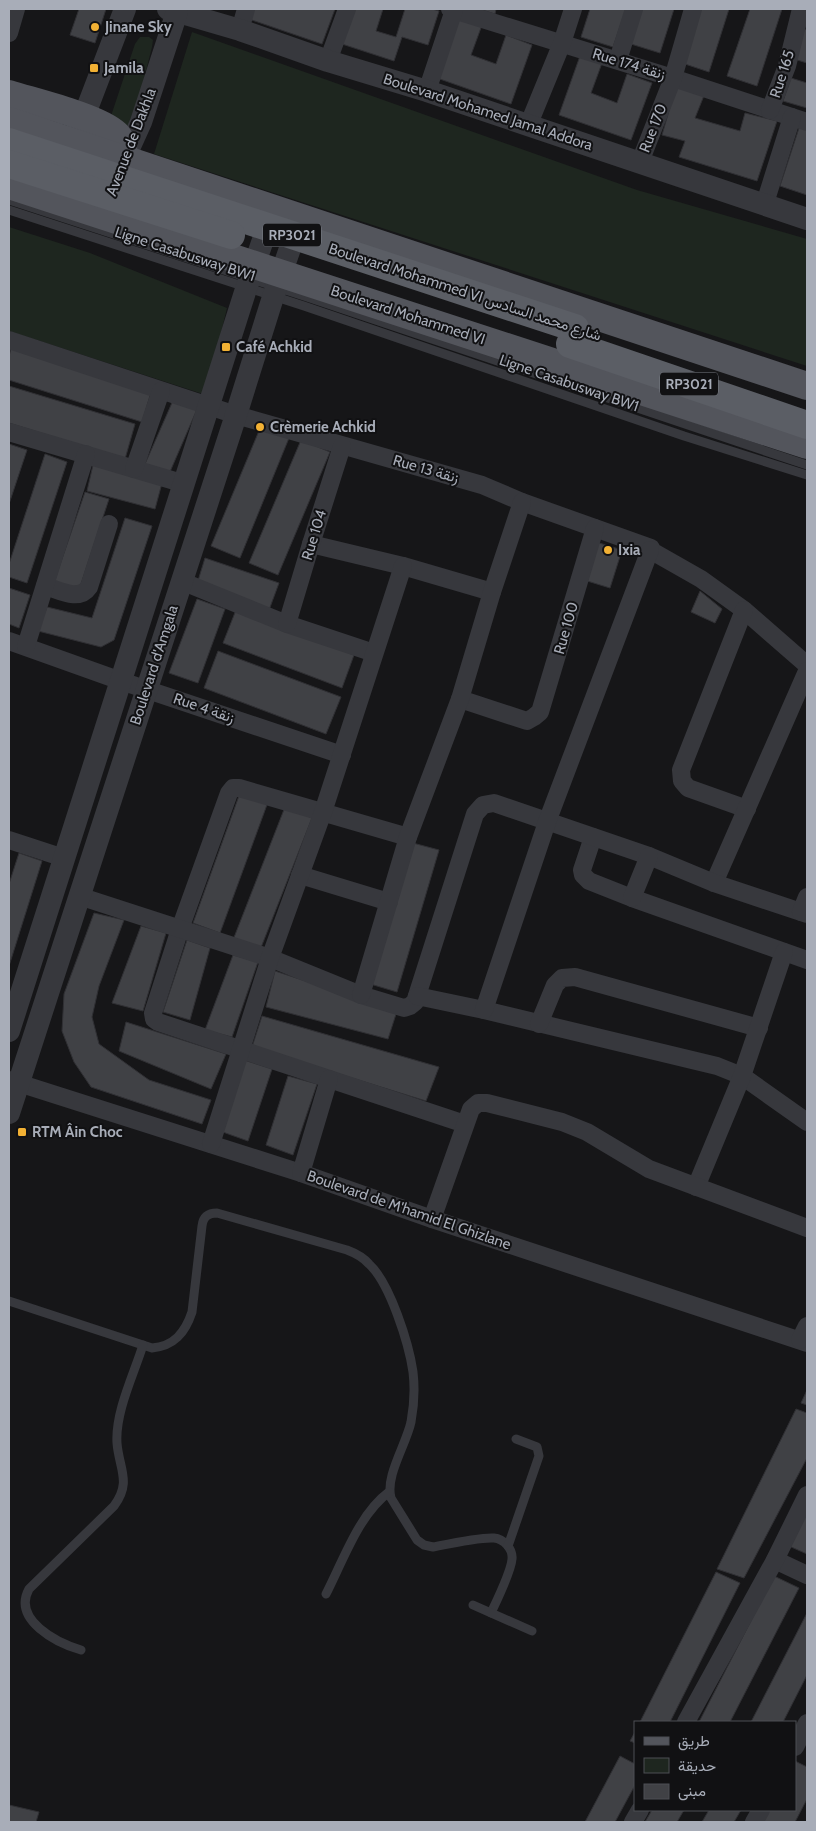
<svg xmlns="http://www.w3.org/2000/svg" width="816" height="1831" viewBox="0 0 816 1831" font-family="Cabin,Vazirmatn,sans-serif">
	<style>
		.green { fill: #1e261f }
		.building { fill: #404145; stroke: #303034 }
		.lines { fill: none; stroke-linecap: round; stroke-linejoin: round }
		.service { stroke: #37383d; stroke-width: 9 }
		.minor { stroke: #37383d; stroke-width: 18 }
		.tertiary { stroke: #37383d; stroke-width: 22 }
		.primary { stroke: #53555c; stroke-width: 28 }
		.trunk { stroke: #5b5e65; stroke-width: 28 }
		.trunk-bridge { stroke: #5b5e65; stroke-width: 28 }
		.poi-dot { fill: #f2b134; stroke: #111113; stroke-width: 2 }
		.labels { text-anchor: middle; stroke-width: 4; stroke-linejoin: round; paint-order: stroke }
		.shield { fill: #111113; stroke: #7b7e86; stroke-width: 1 }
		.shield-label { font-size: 14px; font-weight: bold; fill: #a8adb8 }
		.poi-label { font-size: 15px; font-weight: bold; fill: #a8adb8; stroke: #111113; text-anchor: start }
		.street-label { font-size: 15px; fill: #a8adb8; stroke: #111113 }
	</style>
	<rect width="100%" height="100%" fill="#161618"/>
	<g class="green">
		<path d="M192 32 637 190 807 239V366L154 154Z"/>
		<path d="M140 37H149L153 40 152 47 133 122 127 129 111 116 135 44Z"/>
		<path d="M9 227 90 253 227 308 206 395 9 331Z"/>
	</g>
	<g class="building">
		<path d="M79 9H106L95 43 70 35Z"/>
		<path d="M249 9H335L322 44 246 18Z"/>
		<path d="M353 9H383L376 31 396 37 405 9H432L439 11 428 45 402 37 394 61 342 44Z"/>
		<path d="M479 9H496L495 14Z"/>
		<path d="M590 9H626L613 47 581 37Z"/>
		<path d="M642 9H674L660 53 631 44Z"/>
		<path d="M699 9H729L709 72 682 63Z"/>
		<path d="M750 9H782L757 86 727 76Z"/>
		<path d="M459 17 482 25 471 55 496 64 506 35 532 45 511 104 437 78Z"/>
		<path d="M804 29 807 30V63L794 59Z"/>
		<path d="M580 56 602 63 591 93 617 103 627 74 652 83 631 140 559 115Z"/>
		<path d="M791 78 807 83V108L783 101Z"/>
		<path d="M677 83 705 93 695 118 740 131 745 113 777 121 757 181 679 157 685 141 662 135Z"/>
		<path d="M800 125 807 127V195L780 186Z"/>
		<path d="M12 345 152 389 142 422 9 380V356Z"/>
		<path d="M9 386 135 424 125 459 9 423Z"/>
		<path d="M175 396 198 407 169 474 145 464Z"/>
		<path d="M261 426 289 438 240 558 211 546Z"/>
		<path d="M301 440 330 452 278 575 249 563Z"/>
		<path d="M9 444 27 450 9 504Z"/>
		<path d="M45 454 67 462 27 583 9 577V564Z"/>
		<path d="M93 465 162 483 155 509 87 491Z"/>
		<path d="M85 492 109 499 78 593 53 585Z"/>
		<path d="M125 518 152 526 114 640 101 647 38 631 47 607 92 618Z"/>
		<path d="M596 542 622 550 610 588 584 580Z"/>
		<path d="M205 558 279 583 269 610 197 584Z"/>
		<path d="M9 588 30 595 19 628 9 624Z"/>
		<path d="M700 591 722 609 715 623 691 612Z"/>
		<path d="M197 599 225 609 198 683 169 673Z"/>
		<path d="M236 610 354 655 342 688 223 643Z"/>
		<path d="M218 651 341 697 326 734 204 688Z"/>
		<path d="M240 793 268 802 220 933 193 923Z"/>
		<path d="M285 807 312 818 260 950 233 940Z"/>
		<path d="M409 842 439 850 397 992 367 983Z"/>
		<path d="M19 853 42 861 9 966V884Z"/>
		<path d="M94 913 124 920 99 986 92 1017 99 1044 149 1080 211 1100 202 1124 91 1087 74 1062 62 1031 64 994Z"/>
		<path d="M141 926 166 933 143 1011 112 1003Z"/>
		<path d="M187 940 210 948 190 1020 163 1012Z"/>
		<path d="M233 955 258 962 232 1037 205 1030Z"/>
		<path d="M275 971 397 1011 388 1039 266 1007Z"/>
		<path d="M262 1016 439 1067 426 1101 252 1047Z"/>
		<path d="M126 1022 226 1054 211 1089 119 1051Z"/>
		<path d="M244 1060 272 1069 248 1141 220 1131Z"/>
		<path d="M288 1076 317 1084 293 1155 266 1145Z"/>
		<path d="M807 1390V1405L801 1403Z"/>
		<path d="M796 1409 807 1413V1458L744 1578 717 1569Z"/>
		<path d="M803 1515 807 1516V1554L789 1546Z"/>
		<path d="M716 1572 740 1583 670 1722H640Z"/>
		<path d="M774 1576 799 1588 730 1722H699Z"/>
		<path d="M807 1613V1675L783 1722H751Z"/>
		<path d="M635 1732V1743L630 1741Z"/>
		<path d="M620 1756 635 1764V1785L615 1822H585Z"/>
		<path d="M795 1761 807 1767V1799L795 1822H762L768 1810H795Z"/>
		<path d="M9 1805 39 1812 36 1822H9Z"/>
		<path d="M652 1810H684L677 1822H645Z"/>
		<path d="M709 1810H741L734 1822H702Z"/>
	</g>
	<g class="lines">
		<g class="service">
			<path d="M9 200 307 297 807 465"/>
			<path d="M9 210 304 306 684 436 807 475"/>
			<path d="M9 1301 152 1348C174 1346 185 1333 192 1312L202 1226C203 1217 208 1213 217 1213L347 1250C355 1253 363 1257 369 1264 390 1283 409 1344 413 1372 415 1389 414 1406 411 1422 406 1445 385 1476 391 1498L417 1540 424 1545 433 1547C448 1544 480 1537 494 1538 504 1539 513 1549 512 1559 511 1572 497 1600 491 1613"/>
			<path d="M508 1546 539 1456 537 1447 516 1439"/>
			<path d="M326 1594C343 1561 359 1514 389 1492"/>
			<path d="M473 1605 532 1631"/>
			<path d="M81 1650C57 1643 12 1620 29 1589L114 1506C132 1482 119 1469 117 1443 115 1412 134 1374 143 1345"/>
		</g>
		<g class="minor">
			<path d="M450 9 673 78 807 122"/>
			<path d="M240 30 246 9"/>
			<path d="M9 33 16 9"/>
			<path d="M618 60 634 9"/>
			<path d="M328 61 347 9"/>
			<path d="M427 91 454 10"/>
			<path d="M770 110 787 66 801 9"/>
			<path d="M528 126 562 43 573 9"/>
			<path d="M640 162 673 78 693 9"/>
			<path d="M765 203 792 117"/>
			<path d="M9 340 236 415 482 485 522 502 651 548 650 550 701 579 744 610 807 665"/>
			<path d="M9 432 185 484"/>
			<path d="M134 469 161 391"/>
			<path d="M311 544 403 566 492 592"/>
			<path d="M181 581 287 624 374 653"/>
			<path d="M45 586C59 590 79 602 89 587L109 524"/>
			<path d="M744 610 681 770 682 781 688 788 747 809"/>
			<path d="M287 624 311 544 342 446"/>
			<path d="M9 641 121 681 342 755"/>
			<path d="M26 646 86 454"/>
			<path d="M460 699 527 721 534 717 540 712 595 528"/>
			<path d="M408 837 239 788H233L229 793 180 929 153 1013 154 1019 158 1022 465 1124"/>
			<path d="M593 837 582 870 583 875 589 881 632 898 807 960"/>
			<path d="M9 840 64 858"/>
			<path d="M300 875 389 902"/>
			<path d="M714 883 807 671"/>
			<path d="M79 896 270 958 361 995 404 1008 410 1006 415 1002 475 814 483 805 494 803 649 856 714 883 807 914"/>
			<path d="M632 898 649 856"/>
			<path d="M801 912 807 897"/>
			<path d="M361 995 408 837 460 699 492 592 522 502"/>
			<path d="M417 996 484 1010 717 1066 742 1076 807 1122"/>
			<path d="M484 1010 547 822 650 550"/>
			<path d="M539 1024 555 985 562 978 575 977 759 1028"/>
			<path d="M9 1080 301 1173 432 1219 807 1343"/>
			<path d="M211 1144 270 958 323 812 403 566"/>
			<path d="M301 1173 329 1079"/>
			<path d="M696 1187 742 1076 784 952"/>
			<path d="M432 1219 471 1109 478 1103H487L562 1122 587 1132 649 1169 807 1228"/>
			<path d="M800 1340 807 1326"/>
			<path d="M775 1560 807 1575"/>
			<path d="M686 1722 775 1560 807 1495"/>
			<path d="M795 1747 807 1723"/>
			<path d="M633 1822 640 1810"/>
			<path d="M754 1822 761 1810"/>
		</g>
		<g class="tertiary">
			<path d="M168 9 240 30 328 61 427 91 807 219"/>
			<path d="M78 132 125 9"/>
			<path d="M122 164 141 122 177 12"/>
			<path d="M9 1031 246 289 273 211"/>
			<path d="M9 1113 236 415 273 297 300 220"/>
		</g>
		<g class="primary">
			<path d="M9 94C34 102 98 117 116 134 123 141 124 150 124 159"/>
			<path d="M9 121 807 386"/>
			<path d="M9 185 807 445"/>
		</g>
		<path class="trunk" d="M570 344 807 425"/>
		<g class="trunk-bridge">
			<path d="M9 142 575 328"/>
			<path d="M9 164 231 235"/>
		</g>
	</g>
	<g class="poi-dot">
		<circle cx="95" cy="27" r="5"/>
		<rect x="89" y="63" width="10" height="10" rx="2.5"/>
		<rect x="221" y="342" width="10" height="10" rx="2.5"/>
		<circle cx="260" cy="427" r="5"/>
		<circle cx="608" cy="550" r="5"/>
		<rect x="17" y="1127" width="10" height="10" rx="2.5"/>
	</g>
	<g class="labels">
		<g class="shield">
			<rect x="263" y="223.5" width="58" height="23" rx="4"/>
			<rect x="660" y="372.5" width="58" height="23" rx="4"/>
		</g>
		<g class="shield-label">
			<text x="292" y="240">RP3021</text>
			<text x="689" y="389">RP3021</text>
		</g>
		<g class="poi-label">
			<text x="105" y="32">Jinane Sky</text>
			<text x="104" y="73">Jamila</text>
			<text x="236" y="352">Café Achkid</text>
			<text x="270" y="432">Crèmerie Achkid</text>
			<text x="618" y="555">Ixia</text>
			<text x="32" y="1137">RTM Âin Choc</text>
		</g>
		<g class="street-label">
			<text transform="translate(629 64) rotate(17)" y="5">Rue 174 زنقة</text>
			<text transform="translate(782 74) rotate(-72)" y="5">Rue 165</text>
			<text transform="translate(488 112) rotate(18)" y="5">Boulevard Mohamed Jamal Addora</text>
			<text transform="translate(653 128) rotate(-69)" y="5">Rue 170</text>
			<text transform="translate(131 142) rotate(-69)" y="5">Avenue de Dakhla</text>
			<text transform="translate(185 254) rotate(18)" y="5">Ligne Casabusway BW1</text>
			<text transform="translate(465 292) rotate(18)" y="5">Boulevard Mohammed VI شارع محمد السادس</text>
			<text transform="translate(408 315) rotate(18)" y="5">Boulevard Mohammed VI</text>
			<text transform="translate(569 383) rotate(19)" y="5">Ligne Casabusway BW1</text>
			<text transform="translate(426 469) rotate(16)" y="5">Rue 13 زنقة</text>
			<text transform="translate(314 535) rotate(-73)" y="5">Rue 104</text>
			<text transform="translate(566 628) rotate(-74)" y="5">Rue 100</text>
			<text transform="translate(154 665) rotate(-72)" y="5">Boulevard d'Amgala</text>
			<text transform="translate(204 708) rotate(19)" y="5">Rue 4 زنقة</text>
			<text transform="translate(409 1210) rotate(19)" y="5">Boulevard de M'hamid El Ghizlane</text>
		</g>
	</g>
	<rect width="816" height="1831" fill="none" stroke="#a8adb8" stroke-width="20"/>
	<rect x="634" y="1721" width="162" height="90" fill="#111113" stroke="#4d4f55"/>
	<rect x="644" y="1737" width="25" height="8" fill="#53555c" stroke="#4d4f55"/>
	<text x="678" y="1746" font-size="15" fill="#a8adb8">طريق</text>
	<rect x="644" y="1758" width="25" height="15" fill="#1e261f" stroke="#4d4f55"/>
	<text x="678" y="1771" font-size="15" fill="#a8adb8">حديقة</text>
	<rect x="644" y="1784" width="25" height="15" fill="#404145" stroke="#4d4f55"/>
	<text x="678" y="1796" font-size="15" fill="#a8adb8">مبنى</text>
</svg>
